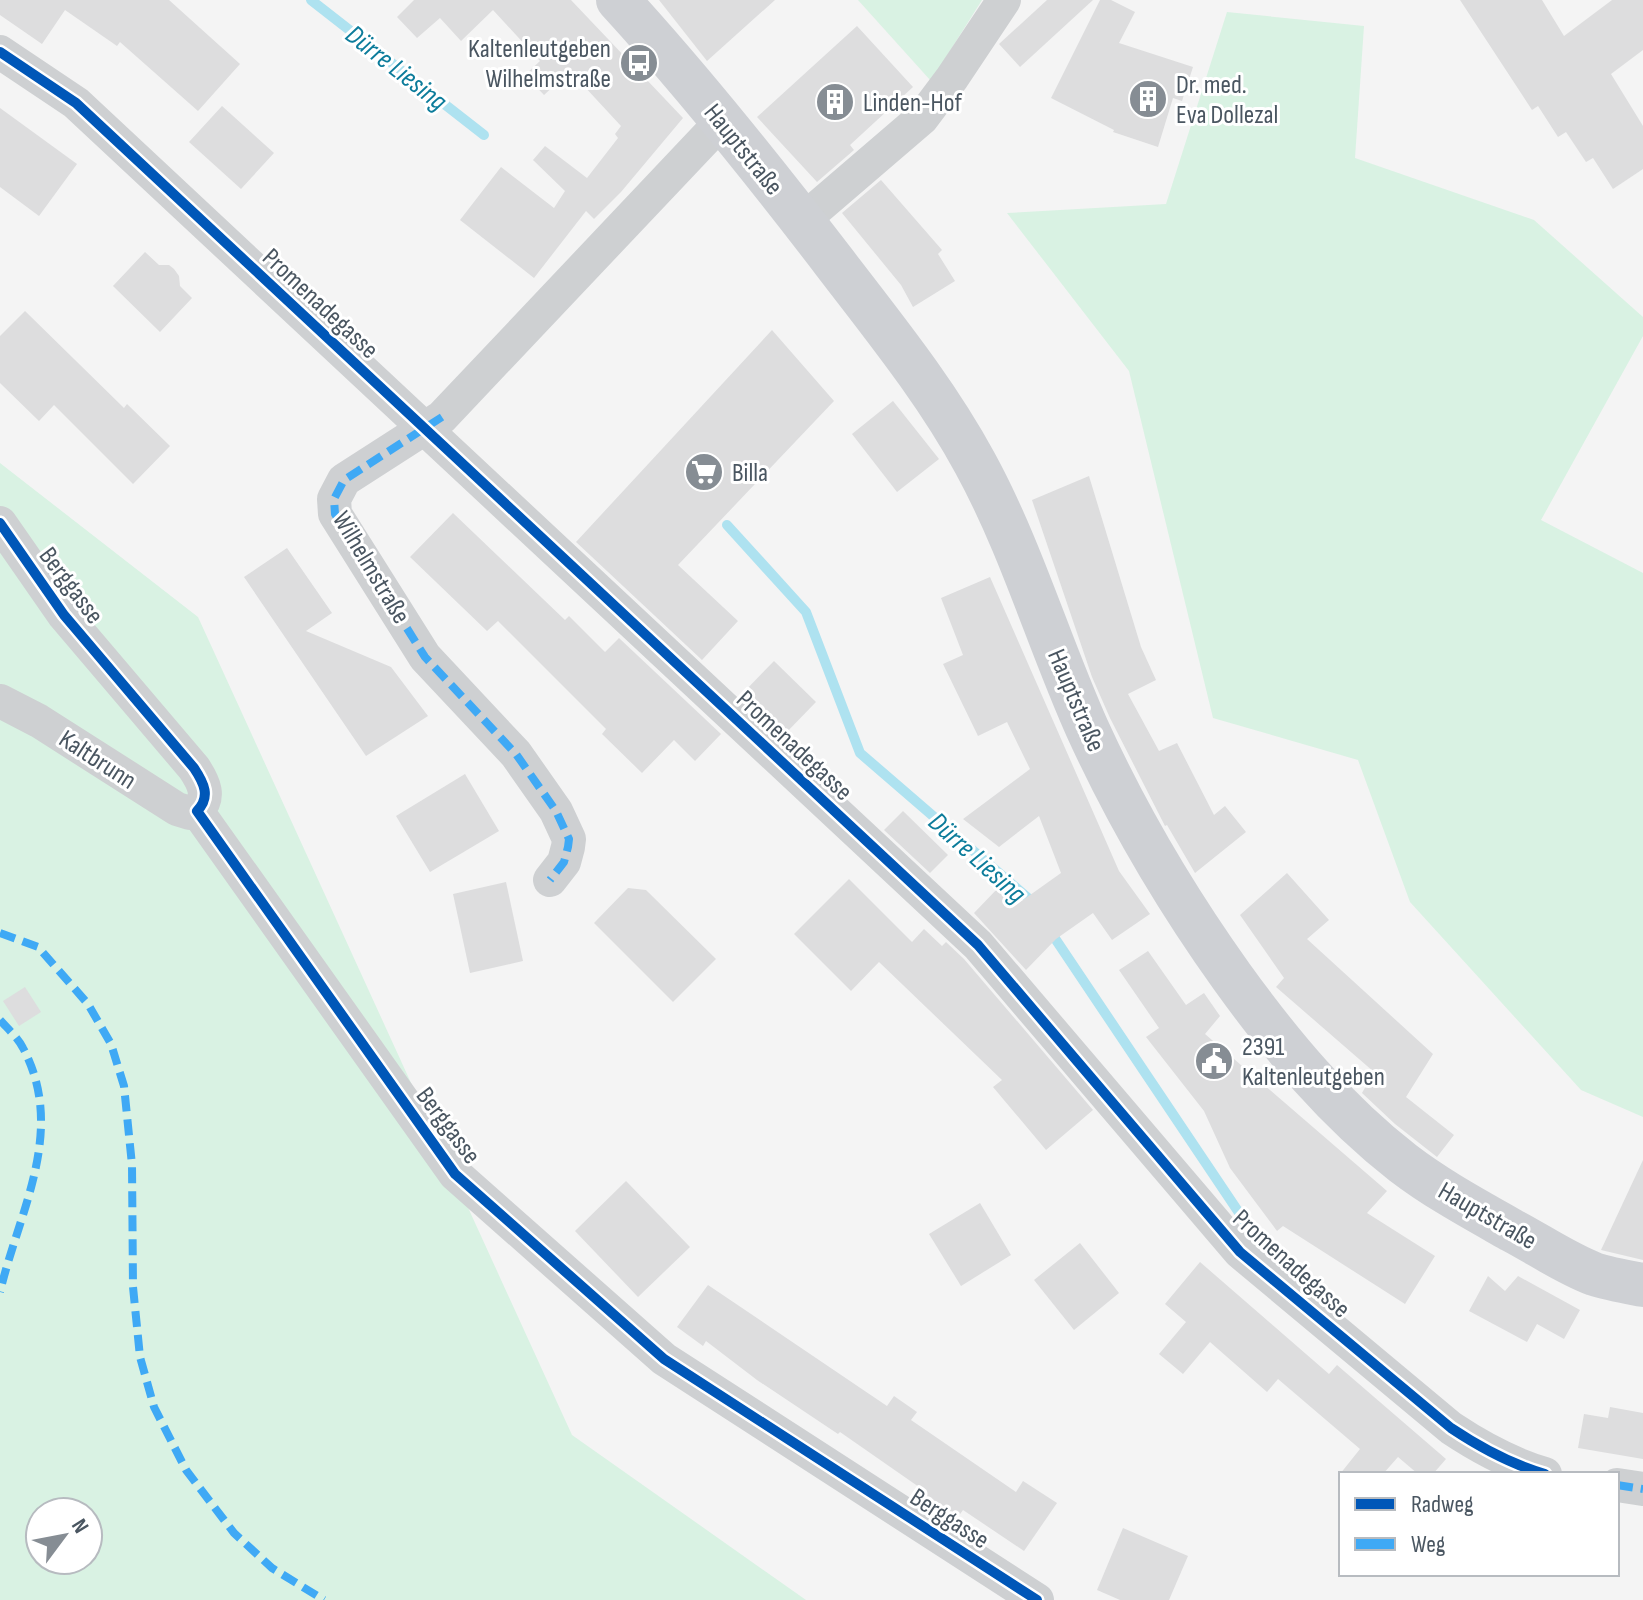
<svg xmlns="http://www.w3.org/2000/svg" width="1643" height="1600" viewBox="0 0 1643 1600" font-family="'Sofia Sans Condensed',sans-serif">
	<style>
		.green { fill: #d9f2e3; fill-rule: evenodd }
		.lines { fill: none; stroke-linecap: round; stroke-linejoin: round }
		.stream { stroke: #aee2f0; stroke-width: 10 }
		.building { fill: #ddddde }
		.minor { stroke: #ced0d2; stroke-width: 34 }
		.secondary { stroke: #ced0d4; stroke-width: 44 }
		.quiet { stroke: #3fa9f5; stroke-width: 8; stroke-dasharray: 16 8; stroke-linecap: butt }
		.cycleway-casing { stroke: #fff; stroke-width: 15 }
		.cycleway { stroke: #0057b8; stroke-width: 10 }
		.labels { text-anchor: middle; stroke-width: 6; stroke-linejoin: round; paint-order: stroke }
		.poi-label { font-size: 26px; fill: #4a5661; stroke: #fff; text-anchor: start }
		.street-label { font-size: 26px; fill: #4a5661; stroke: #fff }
		.water-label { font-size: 28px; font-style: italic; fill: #0c7c9b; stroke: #fff }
	</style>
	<rect width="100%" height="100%" fill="#f4f4f4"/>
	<g class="green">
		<path d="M858 0H982L931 81Z"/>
		<path d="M1227 12 1364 26 1355 158 1534 220 1643 317V336L1541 520 1643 573V1117L1581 1090 1410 902 1358 760 1213 718 1129 371 1007 213 1166 204Z"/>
		<path d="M0 463 198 617 572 1435 806 1600H0ZM40 1512H88V1560H40Z"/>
	</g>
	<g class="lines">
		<g class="stream">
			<path d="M311 0 484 135"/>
			<path d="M727 525 806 612 860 753 1028 898 1034 908"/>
			<path d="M1050 931 1256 1238"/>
		</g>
	</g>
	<g class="building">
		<path d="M0 0H169L240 64 198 111 120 42 117 46 65 10 42 44 0 15Z"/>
		<path d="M414 0H571L683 118 621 192 594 219 586 211 534 278 460 220 501 167 554 208 565 191 533 160 545 146 587 178 618 138 615 134 621 126 570 71 544 95 525 75 540 61 493 10 461 41 440 18 417 38 397 17Z"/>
		<path d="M659 0H775L707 61Z"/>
		<path d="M1047 0H1093L1020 67 999 44Z"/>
		<path d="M1100 0H1111L1135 12 1119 43 1193 67 1182 101 1173 98 1158 147 1113 132 1114 130 1051 98Z"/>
		<path d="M1460 0H1542L1564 36 1612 0H1643V50L1611 74 1643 126V169L1613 189 1593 158 1586 162 1566 132 1558 137 1538 106 1532 110Z"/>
		<path d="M857 26 913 87 850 145 854 150 817 182 757 117Z"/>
		<path d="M222 106 274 153 241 189 189 142Z"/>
		<path d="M0 108 77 164 39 216 0 187Z"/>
		<path d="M881 180 942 250 938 254 955 281 913 307 901 285 842 213Z"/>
		<path d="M145 252 159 265H169L174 269 179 276 180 286 192 298 160 332 113 286Z"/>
		<path d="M25 311 124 408 127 404 170 446 133 484 54 405 39 421 0 383V336Z"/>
		<path d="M772 330 834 401 678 565 738 621 702 660 576 542Z"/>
		<path d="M893 401 939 459 897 492 852 434Z"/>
		<path d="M1089 476 1141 647 1156 680 1128 694 1159 751 1177 743 1214 815 1225 806 1246 832 1195 873 1167 825 1165 826 1110 718 1092 677 1032 500Z"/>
		<path d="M453 513 565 620 569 616 605 652 619 638 721 734 695 761 674 740 642 773 602 734 606 729 498 621 487 631 410 557Z"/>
		<path d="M287 548 332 613 306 631 391 667 428 716 366 756 244 577Z"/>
		<path d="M990 577 1119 871 1150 914 1112 940 1093 913 1056 939 1026 970 974 913 998 888 1016 905 1061 873 1039 816 999 847 963 819 1030 769 1007 722 978 736 943 664 963 655 941 598Z"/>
		<path d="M774 661 816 702 783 736 740 696Z"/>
		<path d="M465 774 499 831 430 872 396 816Z"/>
		<path d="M903 811 948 855 930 873 884 830Z"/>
		<path d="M1287 873 1329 920 1307 939 1433 1054 1406 1097 1454 1135 1437 1157 1395 1124 1362 1093 1374 1072 1276 987 1284 978 1240 915Z"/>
		<path d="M849 879 912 942 924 929 942 946 946 942 964 959 1093 1110 1046 1150 993 1087 1002 1080 879 962 851 991 794 934Z"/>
		<path d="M506 882 523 961 470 973 453 894Z"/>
		<path d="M628 888 646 890 716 959 673 1002 594 923Z"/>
		<path d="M1148 951 1186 1005 1204 993 1220 1016 1205 1034 1387 1191 1367 1213 1435 1256 1405 1304 1283 1226 1277 1231 1230 1168 1204 1111 1146 1037 1159 1028 1119 970Z"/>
		<path d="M25 987 41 1012 19 1026 3 1001Z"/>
		<path d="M1643 1160V1260L1601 1250Z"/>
		<path d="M626 1181 690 1247 638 1297 575 1231Z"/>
		<path d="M980 1203 1011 1255 961 1286 929 1234Z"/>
		<path d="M1080 1243 1119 1293 1074 1330 1034 1280Z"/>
		<path d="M1200 1262 1329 1374 1337 1365 1446 1459 1433 1474H1418L1398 1457 1383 1474H1340L1360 1449 1278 1379 1267 1392 1210 1342 1183 1374 1159 1354 1186 1322 1165 1304Z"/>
		<path d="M1488 1276 1505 1291 1518 1276 1580 1310 1564 1339 1537 1324 1527 1342 1469 1311Z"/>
		<path d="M708 1285 887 1406 894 1396 917 1412 911 1420 1016 1492 1023 1481 1057 1503 1024 1551 963 1510 958 1517 939 1505 917 1490 919 1487 840 1432 838 1434 757 1380 706 1341 703 1346 677 1327Z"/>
		<path d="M1610 1407 1643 1413V1459L1578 1448 1584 1414 1608 1418Z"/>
		<path d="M1123 1528 1188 1556 1169 1600H1120L1097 1590Z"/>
	</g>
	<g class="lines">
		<g class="minor">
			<path d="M0 52 76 103 978 945 1240 1252 1451 1428C1481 1448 1510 1464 1545 1474"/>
			<path d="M802 221 922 118 952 78 1004 0"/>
			<path d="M0 523 64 615 194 768C204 783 211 797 197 811L455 1174 664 1359 1037 1600"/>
			<path d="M0 701 39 721 177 809 190 813 197 811"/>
			<path d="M550 880 564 862 568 847 569 839 556 811 516 754 425 657 335 514 334 499 344 480 442 417 722 121"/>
			<path d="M1617 1485 1643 1489"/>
		</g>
		<path class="secondary" d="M618 0C694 83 765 172 834 262 883 326 936 391 975 463 1021 547 1048 641 1087 728 1128 818 1174 896 1232 977 1281 1045 1336 1111 1403 1163 1437 1189 1474 1209 1511 1230 1538 1244 1565 1263 1594 1274 1609 1279 1627 1282 1643 1285"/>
		<g class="quiet">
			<path d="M442 417 344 480 334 499 335 514 425 657 516 754 556 811 569 839 568 847 564 862 550 880"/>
			<path d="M0 933 38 947 88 1004 111 1044 124 1086 132 1165 133 1287 140 1357 154 1407 186 1470 234 1533 272 1568 324 1600"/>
			<path d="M0 1020C8 1029 18 1038 23 1048 67 1131 19 1211 0 1292"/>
			<path d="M1617 1485 1643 1489"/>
		</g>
		<defs>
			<g id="cycleway">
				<path d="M0 52 76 103 978 945 1240 1252 1451 1428C1481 1448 1510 1464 1545 1474"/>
				<path d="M0 523 64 615 194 768C204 783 211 797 197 811L455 1174 664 1359 1037 1600"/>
			</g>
		</defs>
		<use href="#cycleway" class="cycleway-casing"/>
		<use href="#cycleway" class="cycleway"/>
	</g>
	<defs>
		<symbol id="bus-disc" viewBox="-11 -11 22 22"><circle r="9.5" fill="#868d94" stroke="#fff"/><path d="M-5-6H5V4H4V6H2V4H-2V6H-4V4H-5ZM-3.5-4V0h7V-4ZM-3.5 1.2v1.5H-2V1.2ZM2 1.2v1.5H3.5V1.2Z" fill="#fff"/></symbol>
		<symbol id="building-disc" viewBox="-11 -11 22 22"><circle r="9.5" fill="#868d94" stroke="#fff"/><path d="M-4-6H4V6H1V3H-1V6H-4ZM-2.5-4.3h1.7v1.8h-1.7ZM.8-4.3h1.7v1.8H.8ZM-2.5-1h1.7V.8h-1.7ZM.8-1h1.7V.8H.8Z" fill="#fff"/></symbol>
		<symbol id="supermarket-disc" viewBox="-11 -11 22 22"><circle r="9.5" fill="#868d94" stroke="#fff"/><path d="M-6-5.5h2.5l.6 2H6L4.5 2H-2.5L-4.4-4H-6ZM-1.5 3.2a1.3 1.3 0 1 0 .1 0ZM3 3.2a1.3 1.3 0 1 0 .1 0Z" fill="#fff"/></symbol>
		<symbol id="civic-disc" viewBox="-11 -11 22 22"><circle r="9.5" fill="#868d94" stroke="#fff"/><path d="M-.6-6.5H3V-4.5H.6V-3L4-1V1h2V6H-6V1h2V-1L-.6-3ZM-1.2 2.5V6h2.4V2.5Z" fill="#fff"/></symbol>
	</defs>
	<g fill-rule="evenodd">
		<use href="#bus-disc" x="617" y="41" width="44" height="44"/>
		<use href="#building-disc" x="1126" y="77" width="44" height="44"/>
		<use href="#building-disc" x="813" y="80" width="44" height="44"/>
		<use href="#supermarket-disc" x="682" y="450" width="44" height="44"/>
		<use href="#civic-disc" x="1192" y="1039" width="44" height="44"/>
	</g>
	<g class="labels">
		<g class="poi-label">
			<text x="611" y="57" text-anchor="end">Kaltenleutgeben<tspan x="611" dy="30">Wilhelmstraße</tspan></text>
			<text x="1176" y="93">Dr. med.<tspan x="1176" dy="30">Eva Dollezal</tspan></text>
			<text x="863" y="111">Linden-Hof</text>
			<text x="732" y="481">Billa</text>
			<text x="1242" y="1055">2391<tspan x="1242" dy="30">Kaltenleutgeben</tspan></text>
		</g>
		<g class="street-label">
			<text transform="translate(744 149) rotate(51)" y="9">Hauptstraße</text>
			<text transform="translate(321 303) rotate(43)" y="9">Promenadegasse</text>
			<text transform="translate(372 567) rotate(59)" y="9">Wilhelmstraße</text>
			<text transform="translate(72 585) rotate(53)" y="9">Berggasse</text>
			<text transform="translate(1077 700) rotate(67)" y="9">Hauptstraße</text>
			<text transform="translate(795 745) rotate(43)" y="9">Promenadegasse</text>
			<text transform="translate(98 759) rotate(33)" y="9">Kaltbrunn</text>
			<text transform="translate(449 1125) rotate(53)" y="9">Berggasse</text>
			<text transform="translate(1488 1215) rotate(30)" y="9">Hauptstraße</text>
			<text transform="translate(1292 1263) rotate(42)" y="9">Promenadegasse</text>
			<text transform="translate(950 1518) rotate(33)" y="9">Berggasse</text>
		</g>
		<g class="water-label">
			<text transform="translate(397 67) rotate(38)" y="10">Dürre Liesing</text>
			<text transform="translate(978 857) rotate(42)" y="10">Dürre Liesing</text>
		</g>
	</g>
	<rect x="1339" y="1472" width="280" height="104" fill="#ffffff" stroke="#b7bbc0" stroke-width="2"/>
	<rect x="1355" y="1498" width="40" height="12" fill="#0057b8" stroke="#b7bbc0" stroke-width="2"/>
	<text x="1411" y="1512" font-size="24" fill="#4a5661">Radweg</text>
	<rect x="1355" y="1538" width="40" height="12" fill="#3fa9f5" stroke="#b7bbc0" stroke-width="2"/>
	<text x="1411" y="1552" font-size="24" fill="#4a5661">Weg</text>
	<g transform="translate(64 1536) rotate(58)"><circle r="38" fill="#ffffff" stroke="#b7bbc0" stroke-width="2"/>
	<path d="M0-6L14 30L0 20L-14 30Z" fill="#868d94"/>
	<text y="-12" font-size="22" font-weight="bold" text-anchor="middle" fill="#4a5661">N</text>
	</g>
</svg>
